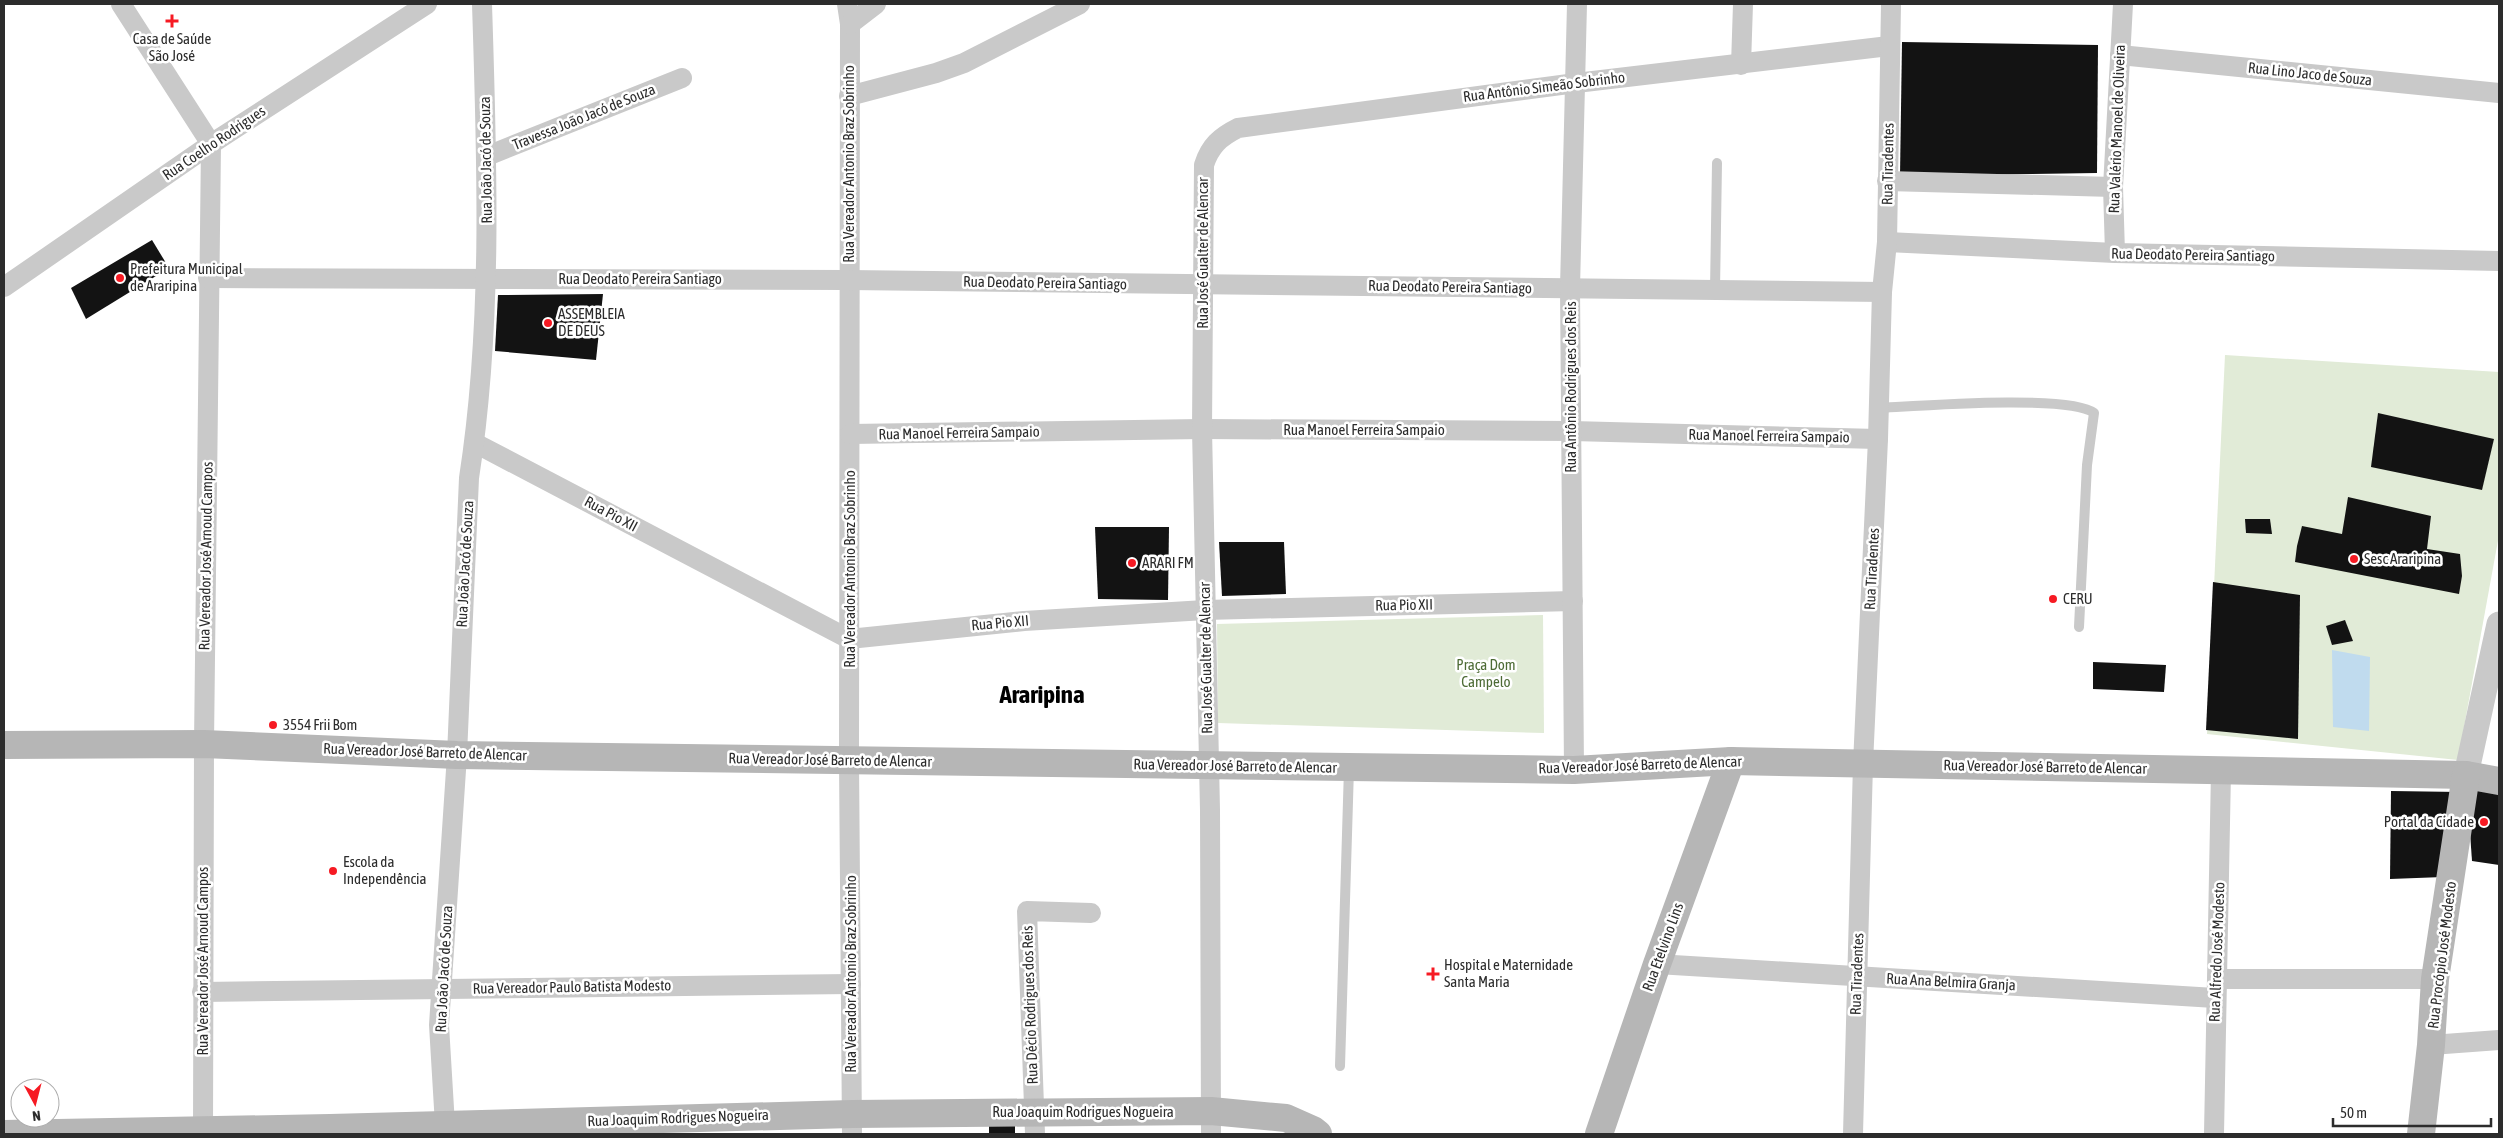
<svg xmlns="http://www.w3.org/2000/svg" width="2503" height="1138" viewBox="0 0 2503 1138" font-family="'Asap Condensed',sans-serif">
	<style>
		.green { fill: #e1ebd7 }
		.water { fill: #c0dbee }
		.building { fill: #131313 }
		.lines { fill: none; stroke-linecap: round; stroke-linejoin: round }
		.service { stroke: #c9c9c9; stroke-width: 10 }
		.minor { stroke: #c9c9c9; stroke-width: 20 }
		.tertiary { stroke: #c9c9c9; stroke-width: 25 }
		.secondary { stroke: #b6b6b6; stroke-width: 28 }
		.poi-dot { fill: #f61a23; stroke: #fff; stroke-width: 2 }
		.labels { text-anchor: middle; stroke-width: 5; stroke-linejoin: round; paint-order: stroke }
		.poi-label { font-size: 15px; fill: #2c2c2c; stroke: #fff; text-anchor: start }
		.street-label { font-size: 15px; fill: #2c2c2c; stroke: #fff }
		.park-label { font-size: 15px; fill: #4d6b35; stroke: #fff }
		.town-label { font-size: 25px; font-weight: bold; fill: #000; stroke: #fff }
	</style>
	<rect width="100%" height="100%" fill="#fff"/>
	<g class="green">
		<path d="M2225 355 2499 372V535L2458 760 2207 734Z"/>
		<path d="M1543 615 1544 733 1218 723 1217 624Z"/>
	</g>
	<path class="water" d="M2332 650 2370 657 2369 731 2333 727Z"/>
	<g class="building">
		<path d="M1902 42 2098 45 2097 173 1900 176Z"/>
		<path d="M152 240 169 268 86 319 71 288Z"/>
		<path d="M603 294 596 360 495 351 498 295Z"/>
		<path d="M2378 413 2494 439 2482 490 2371 467Z"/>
		<path d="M2348 497 2431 516 2427 549 2460 554 2462 576 2459 594 2295 562 2297 546 2302 526 2342 534Z"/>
		<path d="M2245 519H2270L2272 534 2246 533Z"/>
		<path d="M1095 527H1169L1168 600 1098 599Z"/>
		<path d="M1219 542H1284L1286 594 1222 596Z"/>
		<path d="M2213 582 2300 595 2298 739 2206 730Z"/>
		<path d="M2345 620 2353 641 2332 645 2326 626Z"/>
		<path d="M2093 662 2166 665 2164 692 2093 689Z"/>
		<path d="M2466 775 2499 783V865L2472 861Z"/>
		<path d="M2391 791 2460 792 2443 877 2390 879Z"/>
		<path d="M1015 1124V1134H989V1126Z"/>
	</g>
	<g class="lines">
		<g class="service">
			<path d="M1715 290 1717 163"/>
			<path d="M1879 408C1917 406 2070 394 2094 413L2087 465 2079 627"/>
			<path d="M1340 1066 1349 768"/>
		</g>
		<g class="minor">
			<path d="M121 4 211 144 204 744 203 1134"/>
			<path d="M847 4 850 24 849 760 852 1134"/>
			<path d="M850 24 876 4"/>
			<path d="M2120 55 2499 93"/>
			<path d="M1741 65 1743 4"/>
			<path d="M849 96 936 73 964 63 1080 4"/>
			<path d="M487 156 682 78"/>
			<path d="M1887 181 2113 187"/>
			<path d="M1887 242 2115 253 2499 261"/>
			<path d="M2115 253 2113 187 2123 4"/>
			<path d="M208 278 848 280 1882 292"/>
			<path d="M4 287 211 144 427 4"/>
			<path d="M850 434 1202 429 1572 431 1878 439"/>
			<path d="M475 443 849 639 1024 621 1205 610 1573 601"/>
			<path d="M1574 770 1570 288 1577 4"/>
			<path d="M1657 964 2215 998"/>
			<path d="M2217 979H2435"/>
			<path d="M202 992 851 984"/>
			<path d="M2431 1045 2499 1040"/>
			<path d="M445 1125 439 1025 457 755 469 478C493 323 487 160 482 4"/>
			<path d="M1035 1134 1027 911 1091 913"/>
			<path d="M1211 1134 1210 810 1202 429 1204 165C1210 146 1220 137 1238 128L1576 83 1889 46"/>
			<path d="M1853 1134 1863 764 1878 439 1882 292 1887 242 1891 4"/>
			<path d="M2214 1134 2221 771"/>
		</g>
		<path class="tertiary" d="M2466 775 2499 624"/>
		<g class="secondary">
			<path d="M4 745 204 744 457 755 1574 770 1731 761 2466 775 2499 781"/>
			<path d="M4 1134 330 1128 852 1114 1211 1111 1286 1118 1313 1130 1318 1134"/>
			<path d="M1599 1134 1657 964 1731 761"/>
			<path d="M2421 1134 2431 1045 2435 979 2466 775"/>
		</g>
	</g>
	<g class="poi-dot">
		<path d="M169.5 13.5h5v5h5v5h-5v5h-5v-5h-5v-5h5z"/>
		<circle cx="120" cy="278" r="5"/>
		<circle cx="548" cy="323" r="5"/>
		<circle cx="2354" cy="559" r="5"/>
		<circle cx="1132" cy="563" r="5"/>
		<circle cx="2053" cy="599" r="5"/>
		<circle cx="273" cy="725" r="5"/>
		<circle cx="2484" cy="822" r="5"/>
		<circle cx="333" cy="871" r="5"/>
		<path d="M1430.5 966.5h5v5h5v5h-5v5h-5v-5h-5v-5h5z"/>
	</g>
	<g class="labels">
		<g class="poi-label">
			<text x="172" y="44" text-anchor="middle">Casa de Saúde<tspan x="172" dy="17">São José</tspan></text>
			<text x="130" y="274">Prefeitura Municipal<tspan x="130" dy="17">de Araripina</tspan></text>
			<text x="558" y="319">ASSEMBLEIA<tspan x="558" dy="17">DE DEUS</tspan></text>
			<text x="2364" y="564">Sesc Araripina</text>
			<text x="1142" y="568">ARARI FM</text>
			<text x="2063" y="604">CERU</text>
			<text x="283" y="730">3554 Frii Bom</text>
			<text x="2474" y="827" text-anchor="end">Portal da Cidade</text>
			<text x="343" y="867">Escola da<tspan x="343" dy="17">Independência</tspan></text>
			<text x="1444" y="970">Hospital e Maternidade<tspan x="1444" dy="17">Santa Maria</tspan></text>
		</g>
		<g class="street-label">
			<text transform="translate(2310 74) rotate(6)" y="5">Rua Lino Jaco de Souza</text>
			<text transform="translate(1544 87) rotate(-7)" y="5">Rua Antônio Simeão Sobrinho</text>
			<text transform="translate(584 117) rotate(-22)" y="5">Travessa João Jacó de Souza</text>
			<text transform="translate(2117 129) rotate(-88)" y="5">Rua Valério Manoel de Oliveira</text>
			<text transform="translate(214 143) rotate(-34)" y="5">Rua Coelho Rodrigues</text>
			<text transform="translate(486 160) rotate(-91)" y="5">Rua João Jacó de Souza</text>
			<text transform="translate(849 164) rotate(-90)" y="5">Rua Vereador Antonio Braz Sobrinho</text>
			<text transform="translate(1888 164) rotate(-89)" y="5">Rua Tiradentes</text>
			<text transform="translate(1203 253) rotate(-90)" y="5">Rua José Gualter de Alencar</text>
			<text transform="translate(2193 255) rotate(1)" y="5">Rua Deodato Pereira Santiago</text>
			<text x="640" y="284">Rua Deodato Pereira Santiago</text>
			<text transform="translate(1045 283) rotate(1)" y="5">Rua Deodato Pereira Santiago</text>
			<text transform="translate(1450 287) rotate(1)" y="5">Rua Deodato Pereira Santiago</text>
			<text transform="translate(1571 387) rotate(-90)" y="5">Rua Antônio Rodrigues dos Reis</text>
			<text x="1364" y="435">Rua Manoel Ferreira Sampaio</text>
			<text transform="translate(959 433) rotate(-1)" y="5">Rua Manoel Ferreira Sampaio</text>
			<text transform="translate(1769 436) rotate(1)" y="5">Rua Manoel Ferreira Sampaio</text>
			<text transform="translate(611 514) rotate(28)" y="5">Rua Pio XII</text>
			<text transform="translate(206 556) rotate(-89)" y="5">Rua Vereador José Arnoud Campos</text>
			<text transform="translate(465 564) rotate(-87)" y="5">Rua João Jacó de Souza</text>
			<text transform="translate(850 569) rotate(-90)" y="5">Rua Vereador Antonio Braz Sobrinho</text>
			<text transform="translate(1872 569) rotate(-87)" y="5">Rua Tiradentes</text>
			<text transform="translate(1404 605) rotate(-1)" y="5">Rua Pio XII</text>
			<text transform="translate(1000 623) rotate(-5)" y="5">Rua Pio XII</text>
			<text transform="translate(1206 658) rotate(-91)" y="5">Rua José Gualter de Alencar</text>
			<text transform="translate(425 752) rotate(2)" y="5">Rua Vereador José Barreto de Alencar</text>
			<text transform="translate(830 760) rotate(1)" y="5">Rua Vereador José Barreto de Alencar</text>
			<text transform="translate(1640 765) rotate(-2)" y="5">Rua Vereador José Barreto de Alencar</text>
			<text transform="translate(1235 766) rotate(1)" y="5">Rua Vereador José Barreto de Alencar</text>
			<text transform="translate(2045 767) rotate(1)" y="5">Rua Vereador José Barreto de Alencar</text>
			<text transform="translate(1663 947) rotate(-70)" y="5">Rua Etelvino Lins</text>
			<text transform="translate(2217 952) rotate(-88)" y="5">Rua Alfredo José Modesto</text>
			<text transform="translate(2442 955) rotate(-83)" y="5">Rua Procópio José Modesto</text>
			<text transform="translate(203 961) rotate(-90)" y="5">Rua Vereador José Arnoud Campos</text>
			<text transform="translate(444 969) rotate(-87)" y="5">Rua João Jacó de Souza</text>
			<text transform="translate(851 974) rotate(-90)" y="5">Rua Vereador Antonio Braz Sobrinho</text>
			<text transform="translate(1857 974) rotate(-88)" y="5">Rua Tiradentes</text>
			<text transform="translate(1951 982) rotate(3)" y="5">Rua Ana Belmira Granja</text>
			<text transform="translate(572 987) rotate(-1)" y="5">Rua Vereador Paulo Batista Modesto</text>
			<text transform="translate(1030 1005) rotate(-92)" y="5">Rua Décio Rodrigues dos Reis</text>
			<text x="1083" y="1117">Rua Joaquim Rodrigues Nogueira</text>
			<text transform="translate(678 1118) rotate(-2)" y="5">Rua Joaquim Rodrigues Nogueira</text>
		</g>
		<g class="park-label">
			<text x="1486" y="670">Praça Dom<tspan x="1486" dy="17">Campelo</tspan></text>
		</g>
		<g class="town-label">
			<text x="1042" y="703">Araripina</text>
		</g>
	</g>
	<rect width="2503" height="1138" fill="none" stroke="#2c2c2c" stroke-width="10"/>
	<g transform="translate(35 1103) rotate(173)"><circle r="24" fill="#ffffff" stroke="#ababab"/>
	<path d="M0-4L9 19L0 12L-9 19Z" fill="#f61a23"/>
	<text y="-8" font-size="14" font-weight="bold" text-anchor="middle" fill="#2c2c2c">N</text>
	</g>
	<path d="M2333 1118v8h158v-8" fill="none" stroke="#2c2c2c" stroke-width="2.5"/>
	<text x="2340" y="1118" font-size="15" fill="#2c2c2c" stroke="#ffffff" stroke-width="4" paint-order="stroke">50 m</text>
</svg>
